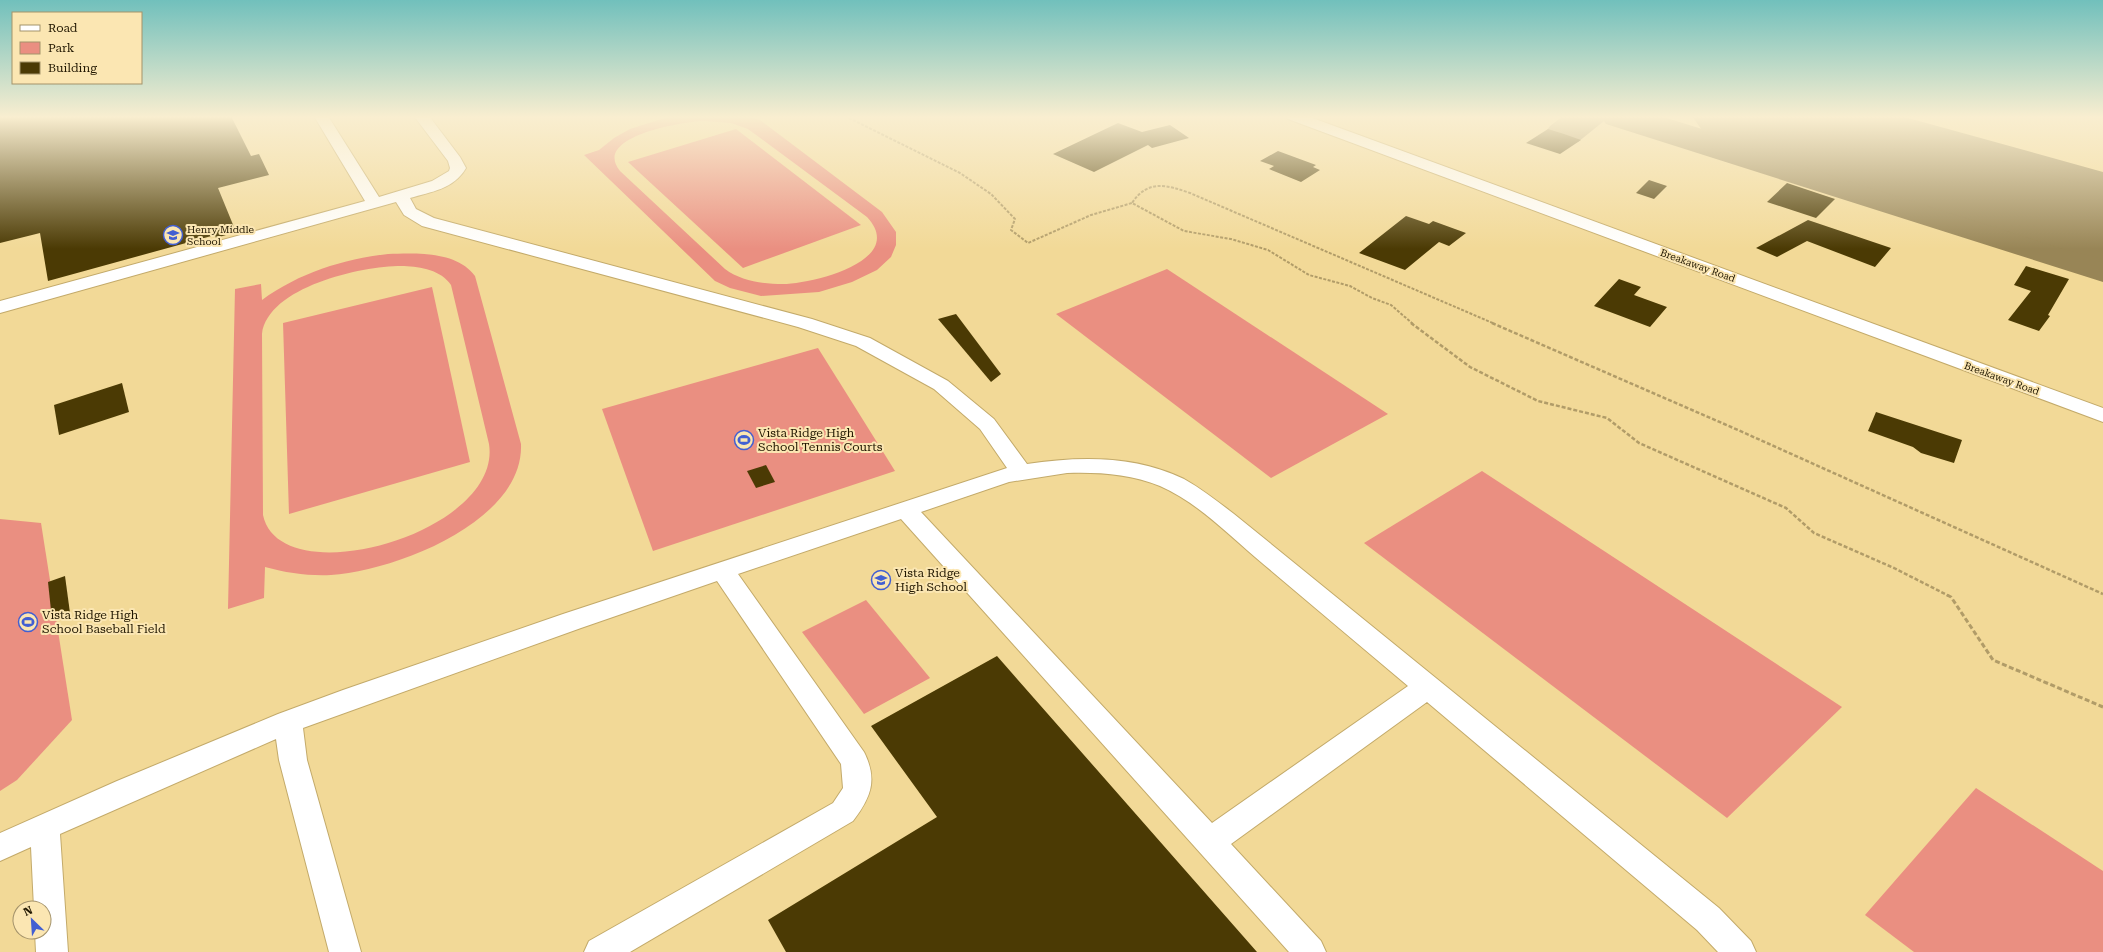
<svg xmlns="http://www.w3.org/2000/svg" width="2103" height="952" viewBox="0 0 2103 952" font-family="'Roboto Serif',serif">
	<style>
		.green { fill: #ea8f81; fill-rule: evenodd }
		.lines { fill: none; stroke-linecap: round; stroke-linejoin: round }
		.taxiway { fill: #988556; fill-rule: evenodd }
		.runway { fill: #988556; fill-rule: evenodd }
		.building { fill: #4b3a04 }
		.minor-casing { stroke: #c3aa6a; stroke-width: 2 }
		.path-far2 { stroke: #b19c68; stroke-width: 2; stroke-dasharray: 3 1.5; stroke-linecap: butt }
		.path-far1 { stroke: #b19c68; stroke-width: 2.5; stroke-dasharray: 4 2; stroke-linecap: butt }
		.path { stroke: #b19c68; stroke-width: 3; stroke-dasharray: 5 2.5; stroke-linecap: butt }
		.minor { fill: #fff; fill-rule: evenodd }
		.labels { text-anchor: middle; stroke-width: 4; stroke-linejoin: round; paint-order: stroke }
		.far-poi-label { font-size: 10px; fill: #211700; stroke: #fbe6b2; text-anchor: start }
		.far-street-label { font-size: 10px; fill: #211700; stroke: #fbe6b2 }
		.poi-label { font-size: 12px; fill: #211700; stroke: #fbe6b2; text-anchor: start }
	</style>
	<rect width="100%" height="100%" fill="#f2d997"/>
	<g class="green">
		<path d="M671 116H747L760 120 882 212 896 232V245L891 257 877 270 852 282 819 292 761 296 730 288 715 281 584 155 599 150 614 138 630 129ZM704 121 731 123 748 129 867 217C908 261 811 284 783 284 763 284 741 281 725 269L620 171C591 136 686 121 704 121Z"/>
		<path d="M736 129 861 225 743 268 628 162Z"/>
		<path d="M388 254C416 253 457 251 475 276L521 444C524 522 394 571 331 575 308 576 287 573 265 567L264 598 228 609 235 289 261 284 262 300C299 273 343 259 388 254ZM404 266C421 267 441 270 451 285L489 444C503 533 280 596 263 515L262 334C268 286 365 265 404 266Z"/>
		<path d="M1167 269 1388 414 1271 478 1056 314Z"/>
		<path d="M432 287 470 462 289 514 283 323Z"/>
		<path d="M818 348 895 471 653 551 602 409Z"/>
		<path d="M1482 471 1842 707 1727 818 1364 543Z"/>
		<path d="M0 519 41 523 72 720 17 780 0 791Z"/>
		<path d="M866 600 930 678 864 714 802 632Z"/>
		<path d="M1976 788 2103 871V952H1914L1865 915Z"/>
	</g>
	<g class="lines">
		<g class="taxiway">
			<path d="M1563 116H1660L2103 253V282L1606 124 1604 121 1578 142 1564 146 1550 142 1544 134 1550 126Z"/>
			<path d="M1838 116H1901L2103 172V198L1843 124Z"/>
		</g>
		<path class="runway" d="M1692 116H1846L2103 190V259L2063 249 1706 136Z"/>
	</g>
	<g class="building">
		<path d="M0 116H231L251 156 259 154 269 175 218 188 236 232 216 238 215 235 48 281 40 233 0 243Z"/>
		<path d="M1118 123 1142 132 1170 125 1189 138 1152 148 1148 145 1094 172 1053 154Z"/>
		<path d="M1548 129 1564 134 1581 140 1560 154 1526 143Z"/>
		<path d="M1278 151 1316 165 1313 167 1320 170 1301 182 1269 169 1274 166 1260 161Z"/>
		<path d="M1649 180 1667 186 1654 199 1636 193Z"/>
		<path d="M1787 183 1835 199 1816 218 1767 202Z"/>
		<path d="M1406 216 1429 224 1433 221 1466 233 1449 246 1439 242 1405 270 1359 253Z"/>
		<path d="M1808 220 1891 248 1875 267 1807 241 1777 257 1756 248Z"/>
		<path d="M2026 266 2069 279 2048 315 2050 316 2039 331 2008 320 2031 291 2014 285Z"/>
		<path d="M1619 279 1641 287 1634 295 1667 307 1650 327 1594 306Z"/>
		<path d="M956 314 1001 374 991 382 938 319Z"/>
		<path d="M122 383 129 412 59 435 54 405Z"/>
		<path d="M1876 412 1962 440 1954 463 1921 453 1913 447 1868 431Z"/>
		<path d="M766 465 775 482 756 488 747 471Z"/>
		<path d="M65 576 70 613 52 620 48 582Z"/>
		<path d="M997 656 1257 952H786L768 920 937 817 871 726Z"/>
	</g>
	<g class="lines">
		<defs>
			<g id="minor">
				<path d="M314 116H328L379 197 432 181 449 171 450 168 448 161 414 116H429L460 157 466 168C454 189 431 192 410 198L416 209 434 218 812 319 870 338 948 381 994 419 1027 464C1079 456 1135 455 1184 479 1202 489 1218 502 1234 514L1719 908 1751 941 1756 952H1718L1697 930 1427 702 1231 844 1321 941 1326 952H1289L901 519 738 574 864 752C878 780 871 797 853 821L630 952H584L589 941 833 803 843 788 841 764 717 581 581 628 303 728 307 760 361 952H329L279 760 276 739 60 834 68 952H36L35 932H44V908H34L31 847 0 861V833L117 781 278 714 343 690 563 614 1007 468 980 429 934 389 856 346 798 327 422 226 404 215 396 202 0 313V301L365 201ZM1067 473C1099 472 1130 474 1160 486 1195 501 1226 532 1255 557 1306 600 1357 643 1408 686L1212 823 921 512 1009 482Z"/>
				<path d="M1286 116H1307L2103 408V422L1288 119Z"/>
			</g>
		</defs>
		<use href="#minor" class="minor-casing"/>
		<g class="path-far2">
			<path d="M845 116 960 173 991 194 1015 219 1011 230 1028 243 1091 215 1132 203"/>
			<path d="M1413 324 1391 305 1372 298 1350 286 1309 275 1268 250 1231 239 1184 231 1132 203C1148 179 1167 185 1190 193L1495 324"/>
		</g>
		<g class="path-far1">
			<path d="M1411 323 1470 367 1538 401 1607 418 1639 443 1786 508 1814 533 1894 568 1949 596"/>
			<path d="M1492 323 1738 430 2103 594"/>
		</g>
		<path class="path" d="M1947 595 1951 597 1993 660 2103 707"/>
		<use href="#minor" class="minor"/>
	</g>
	<linearGradient id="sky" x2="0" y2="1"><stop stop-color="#71c0bc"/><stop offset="0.47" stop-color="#f9eed0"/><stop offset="1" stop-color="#f9eed0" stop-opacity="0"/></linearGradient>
	<rect width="2103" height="249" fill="url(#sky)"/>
	<defs>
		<symbol id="school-ring" viewBox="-11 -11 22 22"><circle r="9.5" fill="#fbe6b2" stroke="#425fd2" stroke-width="1.5"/><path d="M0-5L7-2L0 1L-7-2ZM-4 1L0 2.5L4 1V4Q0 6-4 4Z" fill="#425fd2"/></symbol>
		<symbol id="stadium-ring" viewBox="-11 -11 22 22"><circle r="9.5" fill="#fbe6b2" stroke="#425fd2" stroke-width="1.5"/><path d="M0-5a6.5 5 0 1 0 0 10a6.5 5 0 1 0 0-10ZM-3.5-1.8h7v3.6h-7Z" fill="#425fd2"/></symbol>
	</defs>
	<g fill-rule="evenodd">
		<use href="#school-ring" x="162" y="224" width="22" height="22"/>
		<use href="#stadium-ring" x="733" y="429" width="22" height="22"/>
		<use href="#school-ring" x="870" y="569" width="22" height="22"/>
		<use href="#stadium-ring" x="17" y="611" width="22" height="22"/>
	</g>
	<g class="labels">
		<g class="far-poi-label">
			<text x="187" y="233">Henry Middle<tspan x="187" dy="12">School</tspan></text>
		</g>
		<g class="far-street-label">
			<text transform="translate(1698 265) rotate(20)" y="4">Breakaway Road</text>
			<text transform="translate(2002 378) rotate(20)" y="4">Breakaway Road</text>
		</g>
		<g class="poi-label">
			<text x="758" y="437">Vista Ridge High<tspan x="758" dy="14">School Tennis Courts</tspan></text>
			<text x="895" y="577">Vista Ridge<tspan x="895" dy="14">High School</tspan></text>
			<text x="42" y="619">Vista Ridge High<tspan x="42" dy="14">School Baseball Field</tspan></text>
		</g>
	</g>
	<rect x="12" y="12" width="130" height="72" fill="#fbe6b2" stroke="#a4936b"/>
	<rect x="20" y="25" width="20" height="6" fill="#ffffff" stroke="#a4936b"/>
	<text x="48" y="32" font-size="12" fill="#211700">Road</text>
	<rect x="20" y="42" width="20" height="12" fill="#ea8f81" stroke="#a4936b"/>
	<text x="48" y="52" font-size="12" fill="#211700">Park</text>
	<rect x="20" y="62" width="20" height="12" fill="#4b3a04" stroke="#a4936b"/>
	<text x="48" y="72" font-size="12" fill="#211700">Building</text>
	<g transform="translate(32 920) rotate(335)"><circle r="19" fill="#fbe6b2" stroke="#a4936b"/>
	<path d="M0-3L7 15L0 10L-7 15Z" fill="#425fd2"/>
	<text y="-6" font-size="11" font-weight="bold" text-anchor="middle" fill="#211700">N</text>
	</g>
</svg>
